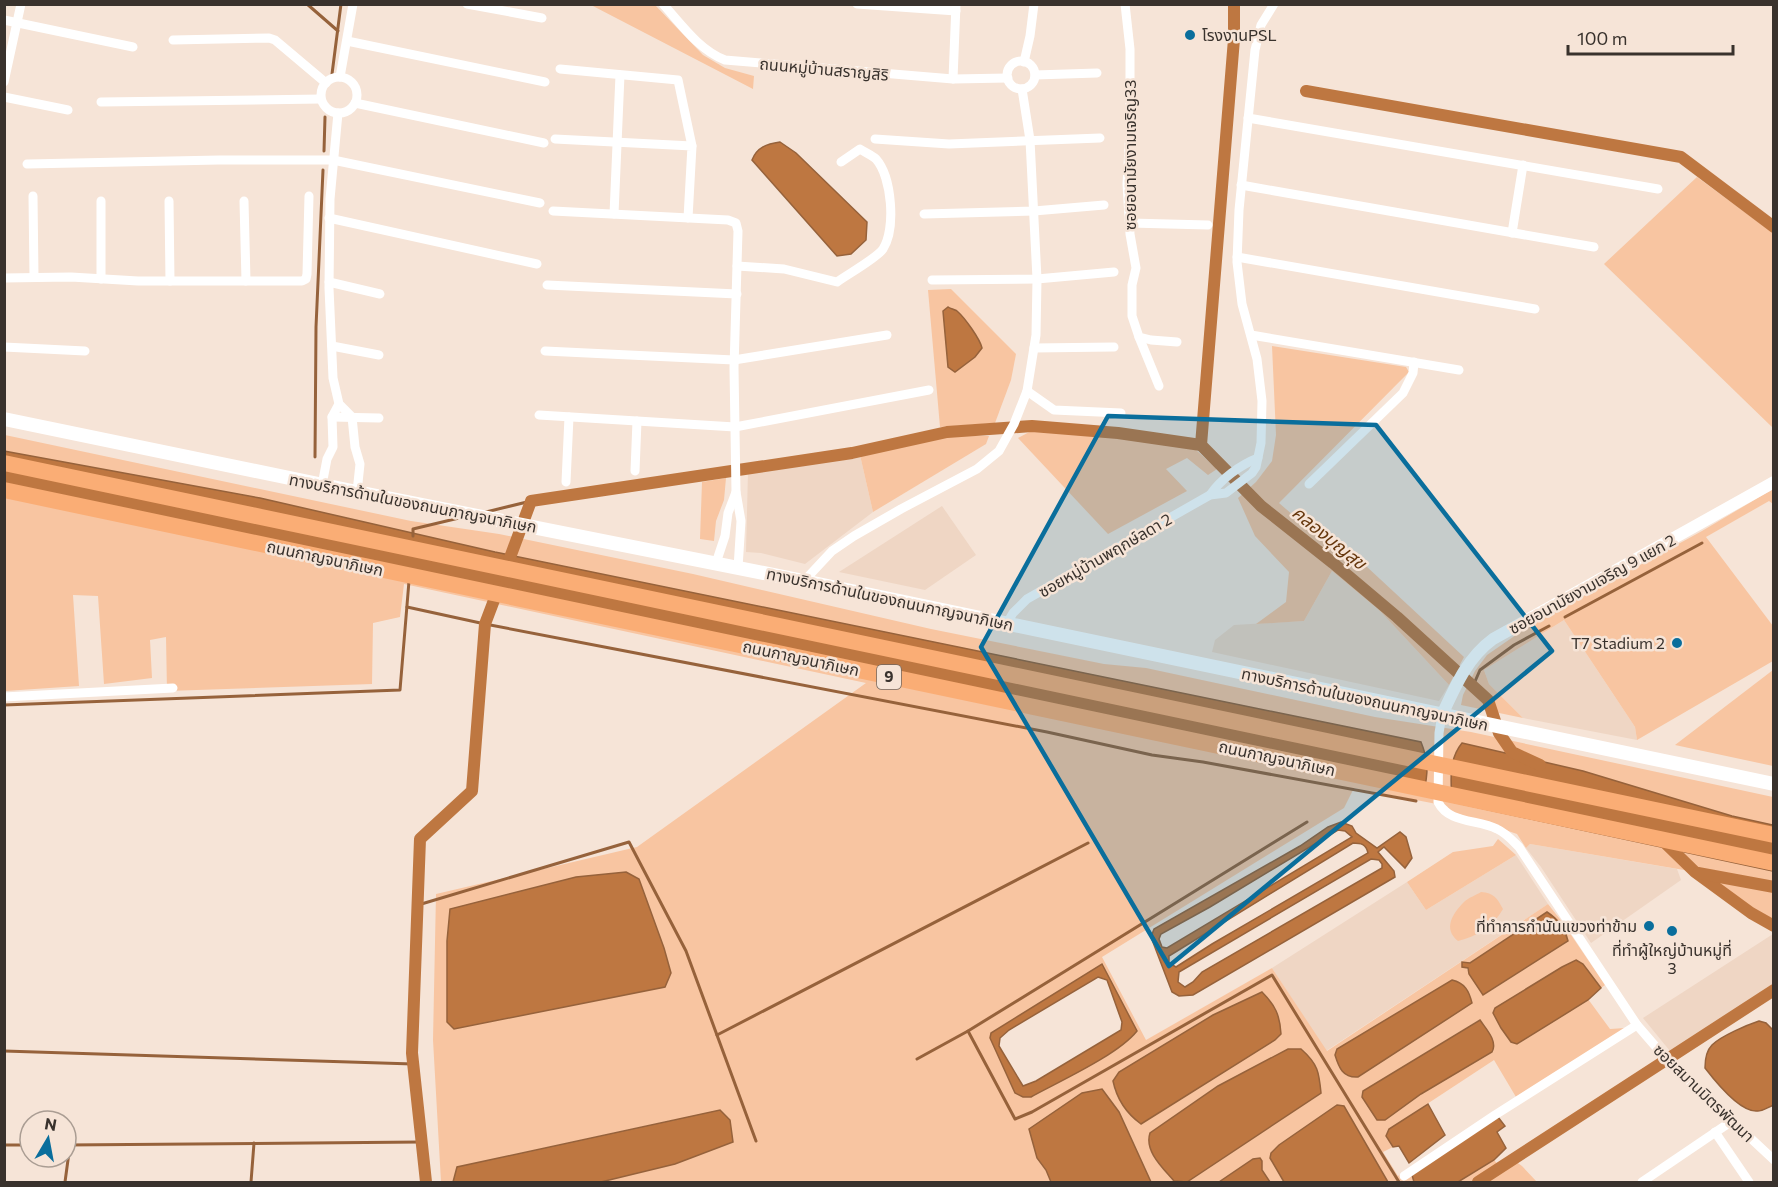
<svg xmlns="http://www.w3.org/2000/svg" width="1778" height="1187" viewBox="0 0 1778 1187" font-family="Commissioner,'Noto Sans Thai',sans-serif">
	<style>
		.built { fill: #efd6c4 }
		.green { fill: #f8c5a1; fill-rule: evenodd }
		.water { fill: #be7741; stroke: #96623b; stroke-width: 1.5; fill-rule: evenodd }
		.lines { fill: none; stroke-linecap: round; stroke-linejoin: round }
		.stream { stroke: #96623b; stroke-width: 3 }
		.canal { stroke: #be7741; stroke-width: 12 }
		.minor { stroke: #fff; stroke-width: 9 }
		.tertiary { stroke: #fff; stroke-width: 12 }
		.secondary { stroke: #fff; stroke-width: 14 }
		.motorway { stroke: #faad75; stroke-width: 16 }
		.marked { fill: #0a6e9c; fill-opacity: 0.2; stroke: #0a6e9c; stroke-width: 4.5; stroke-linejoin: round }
		.poi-dot { fill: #0a6e9c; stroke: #f6e4d7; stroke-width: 2 }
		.labels { text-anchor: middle; stroke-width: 5; stroke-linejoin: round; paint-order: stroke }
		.shield { fill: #f6e4d7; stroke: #726760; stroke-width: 1.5 }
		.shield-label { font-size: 15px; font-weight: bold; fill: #39322d }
		.poi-label { font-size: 16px; fill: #39322d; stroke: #f6e4d7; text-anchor: end }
		.street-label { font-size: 16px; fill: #39322d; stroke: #f6e4d7 }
		.water-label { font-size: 18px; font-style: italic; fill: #66370d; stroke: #f6e4d7 }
	</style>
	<rect width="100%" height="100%" fill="#f6e4d7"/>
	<g class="built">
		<path d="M860 455 873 512 805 564 761 553 746 552 748 472Z"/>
		<path d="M942 506 976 555 925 590 839 572Z"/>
		<path d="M1332 571 1380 611 1449 685 1439 701 1212 652 1215 640 1234 625 1304 621Z"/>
		<path d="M1564 620 1635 727 1637 740 1523 718 1489 684 1484 670Z"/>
		<path d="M1530 844 1677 869 1681 880 1591 943 1541 867 1526 848Z"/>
		<path d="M1516 855 1548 904 1326 1051 1272 968 1407 882 1426 910Z"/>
		<path d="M1773 934V986L1670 1051 1643 1018Z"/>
	</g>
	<g class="green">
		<path d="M591 5H655L703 55 725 68 754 76 753 89Z"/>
		<path d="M1697 177 1773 233V428L1604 264Z"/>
		<path d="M951 289 1016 354 1011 380 995 423 940 427 928 290Z"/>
		<path d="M1272 346 1406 367 1409 372 1279 503 1315 534 1338 540 1464 657 1449 685 1380 611 1332 571 1304 621 1256 624 1286 602 1289 572 1255 536 1238 498 1256 482 1272 461 1276 435Z"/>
		<path d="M1033 430 1131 438 1195 449 1217 469 1208 475 1187 458 1166 469 1187 491 1108 534 1018 438Z"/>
		<path d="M5 435 411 521 499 534 693 574 931 629 1104 664 1146 668 1375 717 1471 732 1773 797V932L1747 915 1690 871 1530 844 1526 848 1517 834 1450 811 1447 806 1354 788 1344 808 1102 957 1146 1040 1272 968 1327 1051 1548 904 1563 923 1605 985 1601 988 1583 964 1575 960 1495 1008 1518 1044 1588 999 1610 1029 1625 1028 1516 1097 1494 1060 1389 1129 1386 1136 1393 1147 1383 1152 1398 1176 1410 1167 1414 1182H1388L1344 1106 1337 1105 1279 1145 1270 1158 1284 1182H1270L1262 1170V1161L1259 1158 1253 1159 1219 1182H1151L1119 1112 1037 1157 1046 1170 1051 1182H601L675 1164 733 1142 677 1119 457 1167 453 1182H441L433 1040 436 894 637 847 866 683 404 584 400 617 373 623 372 684 167 691 166 637 150 640 152 678 104 684 98 596 73 595 79 686 5 691ZM639 879 664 948 671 973 664 987 447 1022V941L450 909ZM1568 941 1487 993C1471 985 1473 973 1462 963H1470ZM1102 964 1130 1039 1100 1058 1031 1097 1015 1093 991 1033ZM1262 992 1115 1092 1113 1081 1119 1073 1213 1015ZM1479 1020 1492 1052 1421 1094 1384 1120H1377L1362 1096 1363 1091Z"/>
		<path d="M947 435 989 436 986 444 873 512 860 455Z"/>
		<path d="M726 478 724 500 716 521 714 541 700 539 702 482Z"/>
		<path d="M1773 489V504L1769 501 1706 537 1773 626V661L1637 740 1635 727 1564 620 1484 670 1489 684 1523 718 1461 705 1463 695 1475 671 1487 655 1529 626 1702 531Z"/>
		<path d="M1773 670V766L1675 745Z"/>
		<path d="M1498 839 1516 855 1426 910 1407 882 1453 852 1493 846Z"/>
		<path d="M1481 892C1494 893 1497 898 1503 909 1493 927 1477 936 1458 941 1443 929 1452 914 1464 902 1468 898 1476 895 1481 892Z"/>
		<path d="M1494 1160 1503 1170 1515 1161 1522 1166 1537 1182H1458Z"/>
	</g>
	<g class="water">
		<path d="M780 142 796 153 867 222 866 240 851 254 837 256 752 160C757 147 767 144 780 142Z"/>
		<path d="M948 307C949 308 956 310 957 311 965 318 980 339 982 348L975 357 955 372 948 367 943 311Z"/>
		<path d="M4 451 260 498 495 552 1421 742C1429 762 1428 772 1424 792L5 495Z"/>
		<path d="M1462 743 1583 771 1732 816 1773 825V871L1452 802C1451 781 1448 760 1462 743Z"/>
		<path d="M1341 822 1352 826 1356 833 1377 848 1400 832 1406 837 1412 858 1405 868 1384 847 1378 852 1394 871 1395 877 1193 995 1179 996 1172 992 1151 937 1154 929 1300 846 1328 827ZM1338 830 1345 831 1352 837 1167 948 1162 947 1159 939 1161 934 1210 907ZM1353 843C1361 843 1366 844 1368 853L1212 944 1176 967 1169 963V956ZM1371 859 1379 860 1382 864V868L1202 972 1193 982 1185 987 1178 982 1179 972Z"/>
		<path d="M626 872 639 879 664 948 671 973 665 987 454 1029 447 1022V941L450 909 576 877Z"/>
		<path d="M1547 912C1558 919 1565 929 1568 941L1483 995 1469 974 1468 968 1462 967V962L1470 963Z"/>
		<path d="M1576 960 1583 964 1601 988 1588 1000 1517 1044 1511 1042 1501 1028 1493 1013 1495 1008 1562 967Z"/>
		<path d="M1102 964 1137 1031C1118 1055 1060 1081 1031 1097H1023L1015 1093 990 1038 991 1033ZM1098 977 1107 980 1122 1022 1121 1030 1036 1081 1023 1086 999 1046 1000 1038 1009 1030Z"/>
		<path d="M1452 980C1465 983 1469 991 1472 1003L1358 1077C1343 1078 1339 1068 1335 1055L1337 1049Z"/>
		<path d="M1262 992C1275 1005 1280 1015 1281 1034L1275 1040 1141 1124C1126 1113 1117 1100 1113 1081L1119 1072 1213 1015Z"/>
		<path d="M1480 1020C1486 1029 1498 1041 1492 1052L1421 1094 1385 1120H1377L1362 1097 1363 1091Z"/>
		<path d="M1759 1021 1766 1023 1773 1030 1774 1105C1768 1107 1762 1112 1756 1111 1739 1111 1715 1081 1705 1068 1705 1060 1706 1051 1712 1045 1721 1036 1747 1025 1759 1021Z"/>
		<path d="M1288 1049H1301C1318 1064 1319 1072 1321 1093L1187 1182 1174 1181C1163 1168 1144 1151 1150 1133L1218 1086Z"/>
		<path d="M1102 1089 1119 1112 1151 1182H1051L1046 1170 1037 1158 1029 1129 1082 1093Z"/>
		<path d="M1428 1104 1445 1135 1409 1163 1399 1146 1393 1147 1386 1136 1389 1129Z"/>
		<path d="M1337 1105 1344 1106 1388 1182H1284L1270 1158 1271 1153 1279 1145Z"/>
		<path d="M720 1110 730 1120 733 1142 675 1164 601 1182H453L457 1167Z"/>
		<path d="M1498 1117 1505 1126 1497 1132 1506 1148 1494 1160 1458 1182H1414L1412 1175Z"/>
		<path d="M1260 1158 1262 1161V1170L1270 1182H1219L1253 1159Z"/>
	</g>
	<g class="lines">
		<g class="stream">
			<path d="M307 4 338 31"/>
			<path d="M332 74 341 4"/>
			<path d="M324 151 325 117"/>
			<path d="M315 457 316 327 323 170"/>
			<path d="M486 512 531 501"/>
			<path d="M413 536V529L459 518"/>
			<path d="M407 607 485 624 1047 732 1152 755 1203 762 1416 801"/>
			<path d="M1565 617 1702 543"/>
			<path d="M1473 686 1480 670 1514 645 1549 626"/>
			<path d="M4 705 400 690 409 581"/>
			<path d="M418 905 629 842 686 951 756 1141"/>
			<path d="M968 1031 1015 1119 1032 1112 1272 975 1399 1182"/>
			<path d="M717 1035 1088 843"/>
			<path d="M4 1051 413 1064"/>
			<path d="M917 1059 968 1031 1307 822"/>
			<path d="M4 1145H30"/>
			<path d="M66 1145 421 1142"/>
			<path d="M65 1182 70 1145"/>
			<path d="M251 1182 254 1143"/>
		</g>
		<g class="canal">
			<path d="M1234 4V39L1201 445 1261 506 1333 563 1397 617 1488 700 1499 733 1512 752 1540 765"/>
			<path d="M1306 91 1681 157 1774 227"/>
			<path d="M505 571 531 501 852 453 947 432 1032 426 1118 433 1201 445"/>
			<path d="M1661 839 1695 872 1751 913 1774 926"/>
			<path d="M1698 873 1774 887"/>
			<path d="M426 1182 412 1053 420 839 472 791 485 624 499 587"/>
			<path d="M1478 1182 1774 990"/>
		</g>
		<g class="minor">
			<path d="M467 4 542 18"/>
			<path d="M663 4C681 24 699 50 725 60L953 79 1008 78"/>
			<path d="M857 4 956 11"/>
			<path d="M1125 4 1130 49V129L1127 184 1130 234 1136 268 1132 285V316L1139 337 1151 340 1177 342"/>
			<path d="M4 20 133 47"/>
			<path d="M173 40 269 38 275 40 326 83"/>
			<path d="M347 41 545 82"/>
			<circle cx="1021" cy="75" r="14"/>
			<path d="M1024 62 1030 36 1034 4"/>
			<path d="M560 69 678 80 692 146"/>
			<path d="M1035 75 1097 73"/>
			<path d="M340 77 353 4"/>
			<circle cx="339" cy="95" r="18"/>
			<path d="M953 79 956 4"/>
			<path d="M4 82 21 4"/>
			<path d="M4 97 68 110"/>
			<path d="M101 102 321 99"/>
			<path d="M355 103 544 143"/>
			<path d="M338 113 330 199 329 288 333 378 339 404 352 417 355 447 360 464 357 492"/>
			<path d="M1248 118 1658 189"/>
			<path d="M555 139 692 146 688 218"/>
			<path d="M875 139 949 144 1100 138"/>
			<path d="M27 164 219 160H333L540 203"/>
			<path d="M1241 185 1594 247"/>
			<path d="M33 196 34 277"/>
			<path d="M101 201V279"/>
			<path d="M169 201 170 281"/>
			<path d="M244 201 246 281"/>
			<path d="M553 211 728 220 736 223 738 231 734 368 736 492 741 521 738 568"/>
			<path d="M614 214 620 75"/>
			<path d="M924 214 1034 211 1104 205"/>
			<path d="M329 218 537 264"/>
			<path d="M1130 223 1208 225"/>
			<path d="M1512 233 1523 165"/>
			<path d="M1237 257 1535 309"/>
			<path d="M737 266 784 269 837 282C848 274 877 258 883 249 896 229 892 177 876 159 872 155 864 152 860 149L841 162"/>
			<path d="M4 278 71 277 138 281H302L306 279 307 274 309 196"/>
			<path d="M932 280 1037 279 1114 272"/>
			<path d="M329 282 380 294"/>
			<path d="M547 285 737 294"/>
			<path d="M1251 335 1459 370"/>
			<path d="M1139 337 1159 386"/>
			<path d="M332 346 379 355"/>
			<path d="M4 347 85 351"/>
			<path d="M1034 348 1114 347"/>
			<path d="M545 351 734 360 887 335"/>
			<path d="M1027 391 1054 410 1121 413"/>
			<path d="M539 415 735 427 929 390"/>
			<path d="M332 417 379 418"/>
			<path d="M635 471 637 421"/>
			<path d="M566 482 569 417"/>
			<path d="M1309 484 1403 393 1413 373 1414 362"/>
			<path d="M322 485 327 459 333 447 332 417 339 404"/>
			<path d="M1210 495C1221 479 1240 465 1258 458"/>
			<path d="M716 563 725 536 728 513 736 492"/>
			<path d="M804 581 832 551 854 536 901 509 977 469 999 451 1014 424 1027 391 1036 335 1037 279 1030 140 1022 89"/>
			<path d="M1007 623 1013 613 1027 599 1210 495 1226 493 1252 473 1256 467 1261 443 1262 401 1257 359 1242 304 1237 262 1239 210 1255 50 1261 25 1274 4"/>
			<path d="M4 697 173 688"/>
			<path d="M1442 715 1439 733 1438 802C1449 824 1478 819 1497 829 1506 833 1512 840 1519 847L1637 1025 1669 1062 1774 1160"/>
			<path d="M1715 1132 1749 1182"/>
			<path d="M1404 1176 1495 1115 1637 1025"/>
			<path d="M1642 1182 1732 1121"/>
		</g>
		<path class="tertiary" d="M1442 715C1455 687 1467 658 1493 639L1774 482"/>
		<path class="secondary" d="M4 419 357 492 804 581 1774 784"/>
		<g class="motorway">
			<path d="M4 463 1774 835"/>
			<path d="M4 490 1774 863"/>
		</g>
	</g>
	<path class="marked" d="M1108 416 1376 425 1552 651 1169 966 981 647Z"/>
	<g class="poi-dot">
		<circle cx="1190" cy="35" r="6"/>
		<circle cx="1677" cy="643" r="6"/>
		<circle cx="1649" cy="926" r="6"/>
		<circle cx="1672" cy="931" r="6"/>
	</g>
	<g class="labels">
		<rect class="shield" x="877" y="665" width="24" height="24" rx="4.5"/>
		<g class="shield-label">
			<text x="889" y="682">9</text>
		</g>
		<g class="poi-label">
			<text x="1202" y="41" text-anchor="start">โรงงานPSL</text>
			<text x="1665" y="649">T7 Stadium 2</text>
			<text x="1637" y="932">ที่ทำการกำนันแขวงท่าข้าม</text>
			<text x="1672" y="956" text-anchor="middle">ที่ทำผู้ใหญ่บ้านหมู่ที่<tspan x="1672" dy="18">3</tspan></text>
		</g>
		<g class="street-label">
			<text transform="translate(824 69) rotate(5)" y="6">ถนนหมู่บ้านสราญสิริ</text>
			<text transform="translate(1130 155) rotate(-90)" y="6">ซอยอนามัยงามเจริญ33</text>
			<text transform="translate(413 503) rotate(11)" y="6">ทางบริการด้านในของถนนกาญจนาภิเษก</text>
			<text transform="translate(1105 555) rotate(-30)" y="6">ซอยหมู่บ้านพฤกษ์ลดา 2</text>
			<text transform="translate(325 558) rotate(12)" y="6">ถนนกาญจนาภิเษก</text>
			<text transform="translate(1592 584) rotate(-29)" y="6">ซอยอนามัยงามเจริญ 9 แยก 2</text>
			<text transform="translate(890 599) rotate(12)" y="6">ทางบริการด้านในของถนนกาญจนาภิเษก</text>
			<text transform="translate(801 658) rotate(12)" y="6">ถนนกาญจนาภิเษก</text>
			<text transform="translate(1365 699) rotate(12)" y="6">ทางบริการด้านในของถนนกาญจนาภิเษก</text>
			<text transform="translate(1277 758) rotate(12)" y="6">ถนนกาญจนาภิเษก</text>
			<text transform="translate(1704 1093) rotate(44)" y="6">ซอยสมานมิตรพัฒนา</text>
		</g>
		<g class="water-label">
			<text transform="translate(1329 538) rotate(39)" y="6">คลองบุญสุข</text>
		</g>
	</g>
	<rect width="1778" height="1187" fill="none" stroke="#39322d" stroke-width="12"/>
	<g transform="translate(48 1139) rotate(10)"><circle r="28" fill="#f6e4d7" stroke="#aa9d93" stroke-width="1.5"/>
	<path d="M0-4.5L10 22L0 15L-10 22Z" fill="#0a6e9c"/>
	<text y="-9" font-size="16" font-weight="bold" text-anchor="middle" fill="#39322d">N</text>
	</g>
	<path d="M1568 45v9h165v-9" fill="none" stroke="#39322d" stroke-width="3"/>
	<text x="1577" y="45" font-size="18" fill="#39322d" stroke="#f6e4d7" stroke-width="4.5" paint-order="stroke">100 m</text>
</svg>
